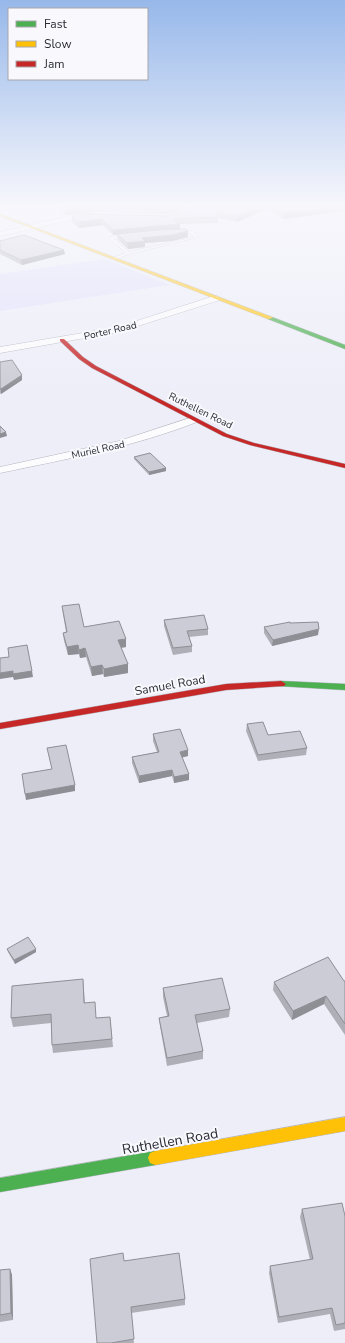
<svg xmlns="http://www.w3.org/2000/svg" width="345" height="1343" viewBox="0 0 345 1343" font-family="'Nunito Sans',sans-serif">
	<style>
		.green { fill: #e0e1fa }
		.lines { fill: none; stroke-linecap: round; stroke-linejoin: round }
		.lane-casing { stroke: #b4b5bd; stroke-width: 1 }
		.street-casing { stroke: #b4b5bd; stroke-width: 1 }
		.fast-casing { stroke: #b4b5bd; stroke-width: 1 }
		.slow-casing { stroke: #b4b5bd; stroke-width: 1 }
		.jam-casing { stroke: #b4b5bd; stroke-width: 1 }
		.lane { fill: #fcfcfe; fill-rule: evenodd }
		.street { fill: #fcfcfe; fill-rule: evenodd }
		.fast { fill: #4caf50; fill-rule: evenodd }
		.slow { fill: #ffc107; fill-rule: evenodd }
		.jam { fill: #c62828; fill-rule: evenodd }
		.wall { fill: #afafb7 }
		.shaded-wall { fill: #8e8f95 }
		.building { fill: #cbccd5; stroke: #8e8f95 }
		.labels { text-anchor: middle; stroke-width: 4; stroke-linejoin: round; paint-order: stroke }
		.far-street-label { font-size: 10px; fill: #2a2b33; stroke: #f8f8fd }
		.street-label { font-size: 12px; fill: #2a2b33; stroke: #f8f8fd }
		.near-street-label { font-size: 14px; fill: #2a2b33; stroke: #f8f8fd }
	</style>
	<rect width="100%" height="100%" fill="#edeef8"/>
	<path class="green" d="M105 259 170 285 0 311V274Z"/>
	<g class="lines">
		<defs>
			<path id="lane" d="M179 231H192L199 237 129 254 114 260 111 259 126 253 110 239V237L127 235 126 237 114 239 129 252 195 237 190 233H178Z"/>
			<g id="street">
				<path d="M93 213 95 214V216L70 220 0 236V232L70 216Z"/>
				<path d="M214 296H217L221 298 220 300 119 332 0 353V347L118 327Z"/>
				<path d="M193 417 198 420 197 422C133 447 67 459 0 473V467L119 441Z"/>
			</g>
			<g id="fast">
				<path d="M268 317H272L345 345V349L268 319Z"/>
				<path d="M281 681 345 684V690L278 686 276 684Z"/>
				<path d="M155 1151 160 1153 162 1158 160 1163 155 1165 0 1192V1178Z"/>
			</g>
			<g id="slow">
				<path d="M0 214 272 317 273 318 268 319 0 216Z"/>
				<path d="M345 1117V1131L155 1165 150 1163 148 1158 150 1153 155 1151Z"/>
			</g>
			<g id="jam">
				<path d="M60 339H64L83 357 96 366 227 434 254 443 345 464V468L250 445 223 436 92 368 79 359 60 341Z"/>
				<path d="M281 681 286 684 284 686 226 690 0 729V723L226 684Z"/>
			</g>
		</defs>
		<use href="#lane" class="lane-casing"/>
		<use href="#street" class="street-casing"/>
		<use href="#fast" class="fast-casing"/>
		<use href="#slow" class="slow-casing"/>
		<use href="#jam" class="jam-casing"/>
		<use href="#lane" class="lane"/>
		<use href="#street" class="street"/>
		<use href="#fast" class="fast"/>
		<use href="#slow" class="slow"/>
		<use href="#jam" class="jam"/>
	</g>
	<g class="wall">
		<path d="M60 207H186L175 213 161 214 92 212 66 215 60 209Z"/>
		<path d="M191 207H345L284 219 267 209 237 222 218 218V223L179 224 180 229 188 231V237L172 241 145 243V247L128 249 118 240 117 235H113L103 225 79 228 72 222V216H168L189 210Z"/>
		<path d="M0 241 65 254 22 265 0 254Z"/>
		<path d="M0 362 22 380 1 394 0 393Z"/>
		<path d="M134 457 166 468V471L149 475 134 459Z"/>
		<path d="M62 606 84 627 126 647 121 648 128 664V673L104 677 103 674 92 676 86 657 80 658 79 654 68 655 64 641 63 633 66 632 63 614Z"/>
		<path d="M164 620 208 629V635L189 637 192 646V652L173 655 164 626Z"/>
		<path d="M290 623 318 635 272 646 264 633V627Z"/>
		<path d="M247 724 268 735 307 748 306 755 258 761 246 731Z"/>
		<path d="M153 734 188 756 182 757 189 780 174 783 172 776 139 783 132 763V757L157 752 153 741Z"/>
		<path d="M7 949 36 952 15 964 8 952Z"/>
		<path d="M83 979 85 1003 97 1018 110 1017 113 1047 53 1053 52 1045 51 1023 13 1027 11 1018Z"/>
		<path d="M345 981V1035L324 1004 292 1020 273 990 274 982Z"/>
		<path d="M163 988 230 1009 229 1017 197 1023 203 1051V1059L167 1066 160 1026 159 1018 167 1016 163 997Z"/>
		<path d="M302 1209 345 1216V1329L334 1331 330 1314 278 1323 269 1273 270 1266 310 1260 300 1217Z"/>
		<path d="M124 1261 185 1299V1305L131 1313 134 1343H97Z"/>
		<path d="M10 1269 12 1275 13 1320 0 1322V1270Z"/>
	</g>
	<g class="shaded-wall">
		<path d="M92 207V212L66 215 65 210Z"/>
		<path d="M176 207H186L175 213 161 214 160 209Z"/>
		<path d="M260 207H267V209L237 222V216Z"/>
		<path d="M334 207H345V211L284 219V213Z"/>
		<path d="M102 219 103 225 79 228V222Z"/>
		<path d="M180 224V230L113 235V230Z"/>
		<path d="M188 231V237L172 241 145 243V247L128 249 127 243 142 238Z"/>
		<path d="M64 250 65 254 22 265 21 260Z"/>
		<path d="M22 375V380L1 394V389Z"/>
		<path d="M6 432 7 436 0 438V434Z"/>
		<path d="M166 468V471L149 475V472Z"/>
		<path d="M319 629 318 635 272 646 273 640Z"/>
		<path d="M126 639V647L119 648 118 640Z"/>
		<path d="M78 645 79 654 68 655 67 647Z"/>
		<path d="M85 648 86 657 80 658 79 650Z"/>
		<path d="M128 664V673L104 677V669Z"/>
		<path d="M102 665 103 674 92 676 91 667Z"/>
		<path d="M13 671H32L33 677 14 680 13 677 0 679V673Z"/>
		<path d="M188 750V756L180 758V752Z"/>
		<path d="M172 770V776L139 783V776Z"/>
		<path d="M189 774V780L174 783V777Z"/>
		<path d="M75 785V791L26 800 25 794Z"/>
		<path d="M36 949V952L15 964 14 960Z"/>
		<path d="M326 996 324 1004 292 1020 293 1011Z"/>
		<path d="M10 1269 12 1275 13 1320 11 1313Z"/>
	</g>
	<g class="building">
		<path d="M62 207H90L65 210Z"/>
		<path d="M97 207H176L160 209Z"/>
		<path d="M191 207H260L237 216 216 212 218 217 173 219 180 224 113 230 102 219 79 222 72 216 84 214 168 216 189 210Z"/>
		<path d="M272 207H334L284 213Z"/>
		<path d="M185 229 188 231 172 235 142 238 145 241 127 243 117 234 158 230Z"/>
		<path d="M24 235 64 250 21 260 0 250V241Z"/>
		<path d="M12 360 22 375 1 389H0V362Z"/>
		<path d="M0 426 6 432 0 434Z"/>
		<path d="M150 453 166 468 149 472 134 457Z"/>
		<path d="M79 604 84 627 119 621 126 639 118 640 128 664 104 669 102 665 91 667 85 648 79 650 78 645 67 647 63 633 67 632 62 606Z"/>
		<path d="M204 615 208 629 187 631 192 646 173 648 164 620Z"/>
		<path d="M290 622V623L318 622 319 629 273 640 264 627Z"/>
		<path d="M27 645 32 671 13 674V671L0 673V658L9 657 8 648Z"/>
		<path d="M263 722 268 735 300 731 307 748 258 755 247 724Z"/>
		<path d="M180 729 188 750 180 752 189 774 174 777 172 770 139 776 132 757 159 752 153 734Z"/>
		<path d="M66 745 75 785 25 794 22 774 52 769 47 748Z"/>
		<path d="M28 937 36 949 14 960 7 949Z"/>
		<path d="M328 957 344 981H345V1024L326 996 293 1011 274 982Z"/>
		<path d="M222 978 230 1009 195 1015 203 1051 167 1058 159 1018 169 1016 163 988Z"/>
		<path d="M83 979 84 1003 95 1002 96 1018 110 1017 112 1039 52 1045 51 1014 11 1018 12 986Z"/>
		<path d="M342 1203 345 1216V1323L336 1325 332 1308 279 1317 270 1266 313 1259 302 1209Z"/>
		<path d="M123 1253 124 1261 179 1253 185 1299 131 1307 134 1339 111 1343H97L90 1259Z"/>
		<path d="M10 1269 11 1313 0 1315V1270Z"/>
	</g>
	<linearGradient id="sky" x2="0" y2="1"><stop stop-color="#97b8ea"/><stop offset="0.52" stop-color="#f7f7fc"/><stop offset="1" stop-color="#f7f7fc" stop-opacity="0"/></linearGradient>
	<rect width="345" height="395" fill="url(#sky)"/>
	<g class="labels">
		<g class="far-street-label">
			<text transform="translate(110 330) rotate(-13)" y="4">Porter Road</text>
			<text transform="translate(201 410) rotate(26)" y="4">Ruthellen Road</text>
			<text transform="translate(98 449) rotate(-12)" y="4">Muriel Road</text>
		</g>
		<g class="street-label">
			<text transform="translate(170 685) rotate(-10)" y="4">Samuel Road</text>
		</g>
		<g class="near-street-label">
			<text transform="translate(170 1141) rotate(-10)" y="5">Ruthellen Road</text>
		</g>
	</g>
	<rect x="8" y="8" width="140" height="72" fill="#f8f8fd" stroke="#a6a6ac"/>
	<rect x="16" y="21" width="20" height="6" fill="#4caf50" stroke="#a6a6ac"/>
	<text x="44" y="28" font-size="12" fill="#2a2b33">Fast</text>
	<rect x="16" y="41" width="20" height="6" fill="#ffc107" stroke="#a6a6ac"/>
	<text x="44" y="48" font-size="12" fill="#2a2b33">Slow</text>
	<rect x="16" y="61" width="20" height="6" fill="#c62828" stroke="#a6a6ac"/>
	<text x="44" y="68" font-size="12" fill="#2a2b33">Jam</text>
</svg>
